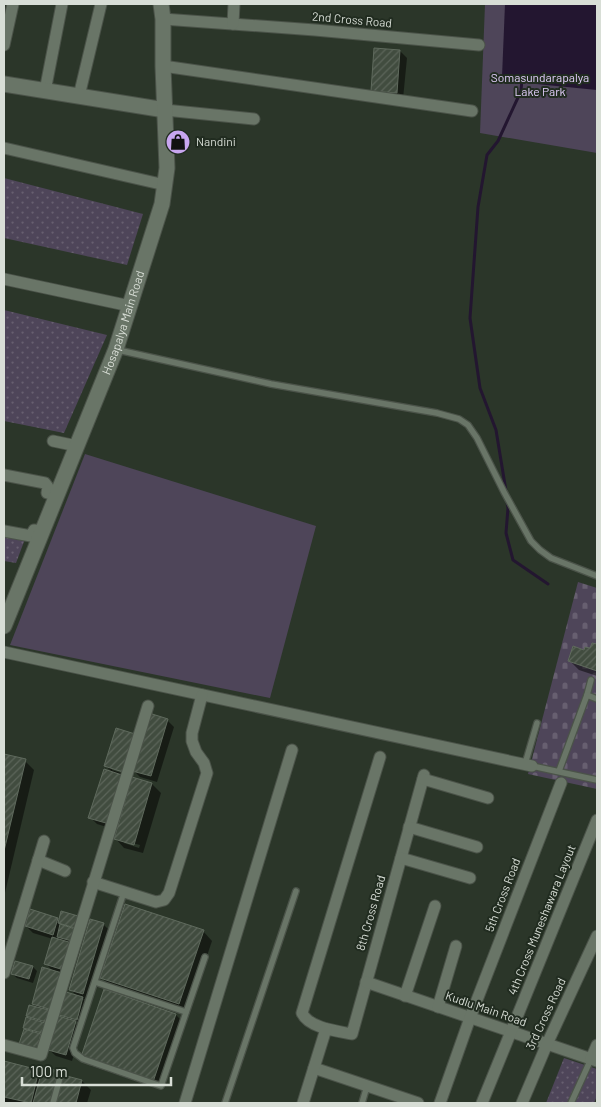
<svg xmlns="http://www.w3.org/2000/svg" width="601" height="1107" viewBox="0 0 601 1107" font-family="Barlow,sans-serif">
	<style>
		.grass { fill: url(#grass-dots) }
		.cemetery { fill: url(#cemetery-stones) }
		.park { fill: #4e4559 }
		.water { fill: #231630 }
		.shadow { fill: #0007; fill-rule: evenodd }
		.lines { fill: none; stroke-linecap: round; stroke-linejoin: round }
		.stream { stroke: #231630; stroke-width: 3 }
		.building { fill: url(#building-hatch); stroke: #5f6a5d }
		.lane-casing { stroke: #4b5349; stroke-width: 8 }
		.street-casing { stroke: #4b5349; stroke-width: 13 }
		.secondary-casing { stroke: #4b5349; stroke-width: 17 }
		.lane { stroke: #697567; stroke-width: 5.5 }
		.street { stroke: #697567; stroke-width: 11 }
		.secondary { stroke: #697567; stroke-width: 15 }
		.labels { text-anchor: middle; stroke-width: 4; stroke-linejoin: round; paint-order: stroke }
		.street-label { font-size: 12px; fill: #d8ded6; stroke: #212c20 }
		.park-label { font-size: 12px; fill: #e3cffc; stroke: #212c20 }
		.poi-label { font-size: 12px; fill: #d8ded6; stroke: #212c20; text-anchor: start }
	</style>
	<defs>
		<pattern id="grass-dots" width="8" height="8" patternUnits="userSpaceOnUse" patternTransform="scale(1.25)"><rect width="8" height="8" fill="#4e4559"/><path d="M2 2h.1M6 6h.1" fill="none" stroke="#675f70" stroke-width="1.8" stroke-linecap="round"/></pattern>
		<pattern id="cemetery-stones" width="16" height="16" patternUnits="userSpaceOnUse" patternTransform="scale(1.25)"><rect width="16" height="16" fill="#4e4559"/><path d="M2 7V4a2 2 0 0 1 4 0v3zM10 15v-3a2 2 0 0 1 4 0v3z" fill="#675f70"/></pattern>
		<pattern id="building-hatch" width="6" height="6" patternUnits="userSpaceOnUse" patternTransform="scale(1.25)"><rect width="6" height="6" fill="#414c3f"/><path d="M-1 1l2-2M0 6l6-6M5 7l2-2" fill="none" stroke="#5c655a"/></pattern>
	</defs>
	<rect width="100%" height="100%" fill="#2b3629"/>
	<g class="grass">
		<path d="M4 178 143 214 127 265 4 238Z"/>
		<path d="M4 310 107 335 64 433 4 421Z"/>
		<path d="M4 536 25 539 16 563 4 561Z"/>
		<path d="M564 1058 597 1069V1096L594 1103H546Z"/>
	</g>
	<path class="cemetery" d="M578 582 597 588V789L528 774Z"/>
	<g class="park">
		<path d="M485 4H597V153L480 133Z"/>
		<path d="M85 454 316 526 270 698 10 645Z"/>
	</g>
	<path class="water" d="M505 4H597V90L516 82 502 77Z"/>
	<g class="shadow">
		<path d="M400 51 407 58 403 99 372 90Z"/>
		<path d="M592 644 597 646V676L579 670 570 661 585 652 591 650Z"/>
		<path d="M167 720 174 727 157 782 140 777 132 769 113 829 97 824 90 817 113 773 105 765 134 735ZM112 767 129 773 128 775 112 770Z"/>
		<path d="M4 755 25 761 34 770 4 897Z"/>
		<path d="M133 779 152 784 161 793 143 853 124 848 115 838ZM124 841 140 845 139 848 124 843Z"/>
		<path d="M78 917 65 993 77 996 71 990 103 924 110 931 90 1000 83 999 87 1002 81 1023 73 1021 82 1029 72 1061 56 1056 49 1050 67 1020 60 1013 41 1052 21 1043 30 1006 38 1008 33 1004 53 971 46 964 53 939 33 933 26 926 58 919 60 921Z"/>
		<path d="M203 931 212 941 188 1012 110 986 101 977Z"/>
		<path d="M33 967 37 971 33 983 17 978 12 974Z"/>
		<path d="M176 1015 185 1024 162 1090 91 1066 82 1057Z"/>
		<path d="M4 1062 38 1071 42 1074 58 1072 63 1078 64 1076 82 1081 91 1090 87 1103H4Z"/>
	</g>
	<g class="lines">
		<g class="stream">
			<path d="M506 491 496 430 480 388 470 318 478 207 487 155 498 141 521 91 522 79"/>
			<path d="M507 502 508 508 506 533 513 560 548 584"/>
		</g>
	</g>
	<g class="building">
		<path d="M374 48 400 50 397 93 371 91Z"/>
		<path d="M592 643 597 644V671L568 661 573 646 584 650 585 647 590 648Z"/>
		<path d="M149 713 168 719 151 776 132 771Z"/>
		<path d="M116 728 135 734 123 772 104 766Z"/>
		<path d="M4 754 26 759 4 851Z"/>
		<path d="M104 769 122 775 106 823 88 818Z"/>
		<path d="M132 777 152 783 134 845 114 839Z"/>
		<path d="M125 904 204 930 179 1004 100 978Z"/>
		<path d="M30 909 58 918 53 935 25 926Z"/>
		<path d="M61 911 78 916 75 928 58 923Z"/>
		<path d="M90 919 104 923 83 994 69 990Z"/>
		<path d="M60 924 75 929 72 941 57 937Z"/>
		<path d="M52 937 72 943 64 970 44 964Z"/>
		<path d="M15 961 33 966 29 979 11 974Z"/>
		<path d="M42 967 62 973 52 1010 32 1004Z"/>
		<path d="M104 989 176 1014 153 1082 81 1057Z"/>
		<path d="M66 992 83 997 77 1020 59 1015Z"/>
		<path d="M29 1005 49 1010 46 1022 26 1016Z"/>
		<path d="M58 1016 76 1021 66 1055 48 1050Z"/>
		<path d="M26 1017 45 1023 42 1033 23 1028Z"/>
		<path d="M24 1029 41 1034 37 1049 19 1044Z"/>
		<path d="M4 1061 39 1070 31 1103 4 1097Z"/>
		<path d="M43 1067 58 1071 50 1103H33Z"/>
		<path d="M63 1075 82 1080 76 1103H55Z"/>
	</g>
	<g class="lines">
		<defs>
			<g id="lane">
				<path d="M118 350 271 384 437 413 459 419 468 425 477 438 504 492 531 541 540 550 551 558 597 576"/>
				<path d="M587 695 591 680"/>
				<path d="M525 764 537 723"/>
				<path d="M532 766 597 780"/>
				<path d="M559 771 587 695 597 699"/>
				<path d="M124 892 73 1048 75 1053 83 1059 161 1086 205 957"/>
				<path d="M95 982 186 1012"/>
				<path d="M53 1103 61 1074"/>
				<path d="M225 1103 296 891"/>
				<path d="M362 1103 367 1086"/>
				<path d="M571 1103 591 1059"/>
			</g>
			<g id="street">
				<path d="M163 19 315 30 479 45"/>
				<path d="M233 24 234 4"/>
				<path d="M4 45 13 4"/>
				<path d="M163 66 472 111"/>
				<path d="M45 91 62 4"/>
				<path d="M79 96 101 4"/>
				<path d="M165 110 254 119"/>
				<path d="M4 148 165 185"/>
				<path d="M4 279 130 306"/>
				<path d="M53 441 77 446"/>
				<path d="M4 475 45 483 48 487 47 493 56 495"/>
				<path d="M4 531 31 536 34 530 42 531"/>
				<path d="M4 652 532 766"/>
				<path d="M380 757 302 1013C309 1028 337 1031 352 1034L424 775"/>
				<path d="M423 779 488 798"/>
				<path d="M409 827 477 847"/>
				<path d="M401 858 470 878"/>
				<path d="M38 860 65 871"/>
				<path d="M93 882 156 902 164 900 169 893 207 773 204 763 196 752 192 741V733L202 695"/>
				<path d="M4 973 44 841"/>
				<path d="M366 982 597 1061"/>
				<path d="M405 996 435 906"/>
				<path d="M438 1007 456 946"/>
				<path d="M4 1045 41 1055 148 706"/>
				<path d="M591 1059 597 1045"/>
				<path d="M314 1068 418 1103"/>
				<path d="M185 1103 292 750"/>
				<path d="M303 1103 326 1029"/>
				<path d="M440 1103 470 1018 561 783"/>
				<path d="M482 1103 597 820"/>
				<path d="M522 1103 547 1044 597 936"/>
			</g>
			<g id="secondary">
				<path d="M4 84 165 110"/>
				<path id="s1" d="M4 626 116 349 162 204 167 168 163 66V19L161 4"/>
			</g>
		</defs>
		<use href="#lane" class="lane-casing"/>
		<use href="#street" class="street-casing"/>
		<use href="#secondary" class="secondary-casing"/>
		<use href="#lane" class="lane"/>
		<use href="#street" class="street"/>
		<use href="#secondary" class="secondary"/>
	</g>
	<defs>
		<symbol id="shop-disc" viewBox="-11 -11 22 22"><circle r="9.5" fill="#c8a6ef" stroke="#212c20"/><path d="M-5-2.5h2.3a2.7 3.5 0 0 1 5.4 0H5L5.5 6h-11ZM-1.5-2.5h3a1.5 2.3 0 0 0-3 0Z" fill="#111"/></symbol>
	</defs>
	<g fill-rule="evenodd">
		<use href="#shop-disc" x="164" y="128" width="28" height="28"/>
	</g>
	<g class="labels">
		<g class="street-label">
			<text transform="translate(352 20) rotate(5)" y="4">2nd Cross Road</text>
			<text dy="4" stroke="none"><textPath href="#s1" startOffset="326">Hosapalya Main Road</textPath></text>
			<text transform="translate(503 895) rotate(-69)" y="4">5th Cross Road</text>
			<text transform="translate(371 913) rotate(-74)" y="4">8th Cross Road</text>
			<text transform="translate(542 920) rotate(-68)" y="4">4th Cross Muneshawara Layout</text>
			<text transform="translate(486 1009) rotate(19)" y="4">Kudlu Main Road</text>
			<text transform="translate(546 1014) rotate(-65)" y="4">3rd Cross Road</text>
		</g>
		<g class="park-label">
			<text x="540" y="82">Somasundarapalya<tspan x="540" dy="14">Lake Park</tspan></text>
		</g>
		<g class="poi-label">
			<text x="196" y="146">Nandini</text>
		</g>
	</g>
	<rect width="601" height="1107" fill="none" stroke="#d8ded6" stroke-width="10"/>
	<path d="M22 1077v8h149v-8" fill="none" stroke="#d8ded6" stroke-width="2.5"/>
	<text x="30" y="1077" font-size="15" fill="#d8ded6" stroke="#212c20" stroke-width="4" paint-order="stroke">100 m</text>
</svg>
